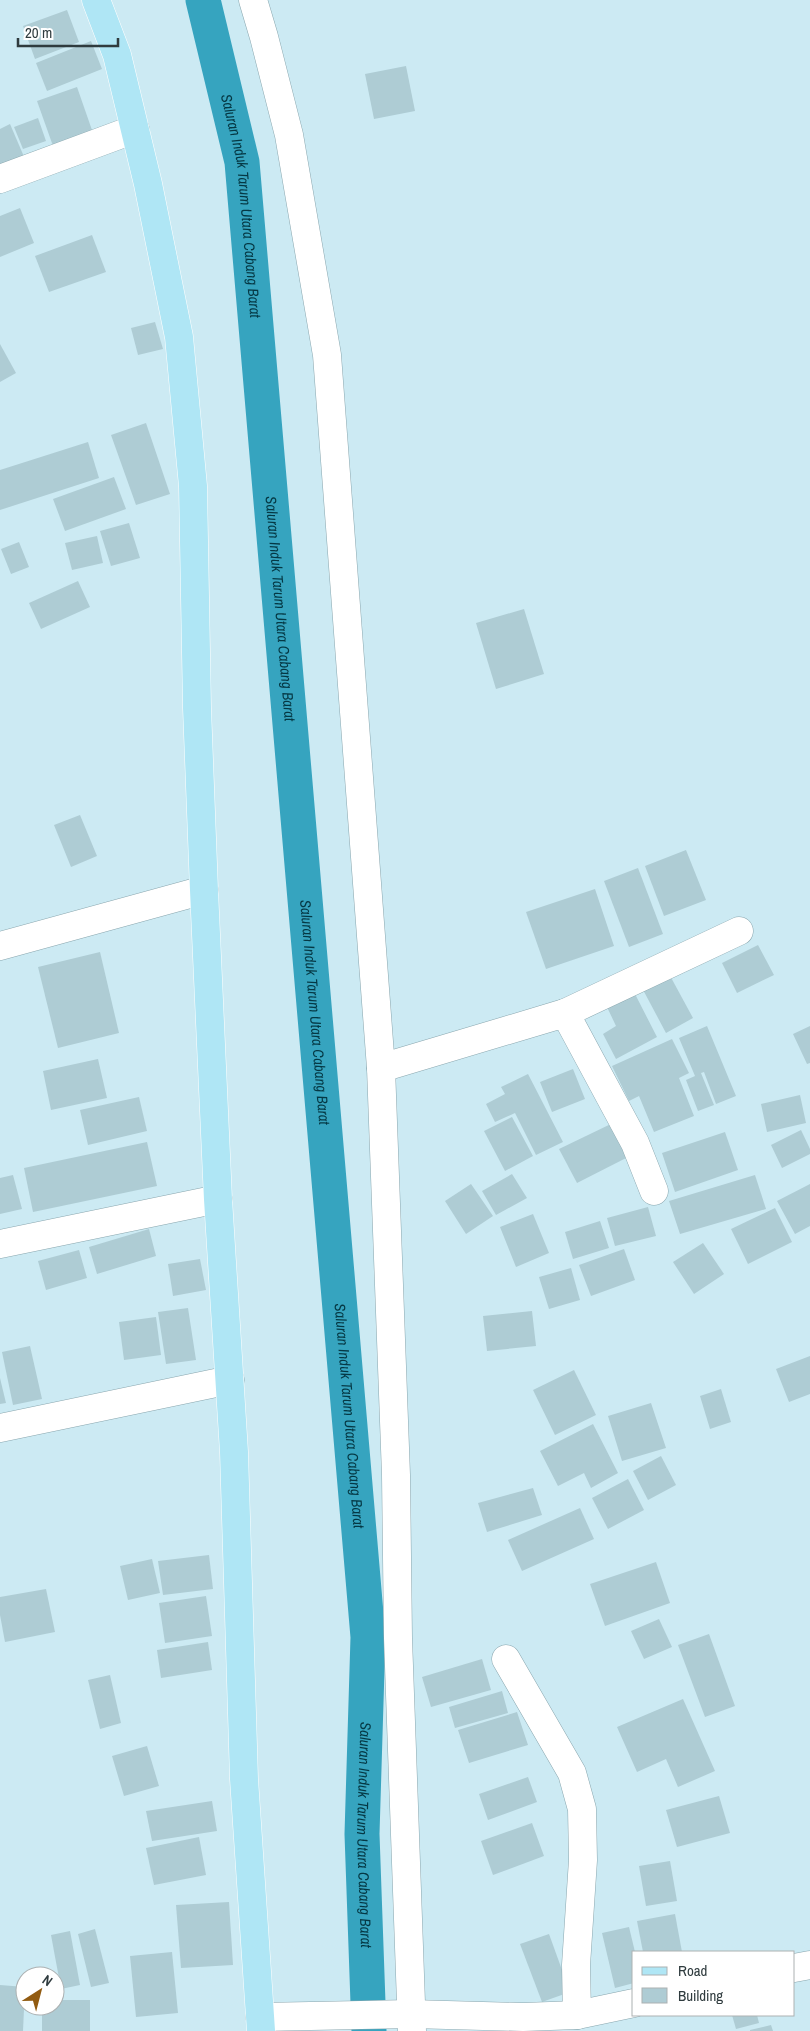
<svg xmlns="http://www.w3.org/2000/svg" width="810" height="2031" viewBox="0 0 810 2031" font-family="'Archivo Narrow',sans-serif">
	<style>
		.lines { fill: none; stroke-linecap: round; stroke-linejoin: round }
		.canal { stroke: #36a4bf; stroke-width: 35 }
		.building { fill: #aeccd4 }
		.street-casing { stroke: #89a6ae; stroke-width: 29 }
		.primary-casing { stroke: #fff; stroke-width: 29 }
		.street { stroke: #fff; stroke-width: 28 }
		.primary { stroke: #afe6f5; stroke-width: 28 }
		.labels { text-anchor: middle; stroke-width: 4.5; stroke-linejoin: round; paint-order: stroke }
		.water-label { font-size: 15px; font-style: italic; fill: #053844; stroke: #fff }
	</style>
	<rect width="100%" height="100%" fill="#cceaf3"/>
	<g class="lines">
		<path class="canal" id="s1" d="M203 0 242 162 368 1637 362 1834 369 2031"/>
	</g>
	<g class="building">
		<path d="M67 10 79 42 35 59 23 26Z"/>
		<path d="M91 41 102 69 47 91 36 63Z"/>
		<path d="M406 66 415 111 374 119 365 74Z"/>
		<path d="M77 87 93 133 53 146 37 101Z"/>
		<path d="M38 118 46 141 23 149 14 127Z"/>
		<path d="M10 124 25 159 0 169V129Z"/>
		<path d="M20 208 34 243 0 257V216Z"/>
		<path d="M92 235 106 272 49 292 35 256Z"/>
		<path d="M155 322 163 349 138 355 131 328Z"/>
		<path d="M0 344 16 373 0 382Z"/>
		<path d="M146 423 170 494 136 505 111 435Z"/>
		<path d="M88 442 99 478 0 510V470Z"/>
		<path d="M114 477 126 509 65 531 53 499Z"/>
		<path d="M129 523 140 558 111 566 100 531Z"/>
		<path d="M97 536 103 563 72 570 65 543Z"/>
		<path d="M19 542 29 567 11 574 1 549Z"/>
		<path d="M78 581 90 607 41 629 29 603Z"/>
		<path d="M524 609 544 674 496 689 476 623Z"/>
		<path d="M80 815 97 856 71 867 54 825Z"/>
		<path d="M686 850 706 900 664 916 645 866Z"/>
		<path d="M638 868 663 934 629 947 604 881Z"/>
		<path d="M595 889 614 946 546 969 526 912Z"/>
		<path d="M758 945 774 975 737 993 722 963Z"/>
		<path d="M100 952 119 1033 58 1048 38 967Z"/>
		<path d="M668 972 693 1018 666 1033 641 986Z"/>
		<path d="M635 994 657 1037 616 1059 603 1034 616 1026 607 1007Z"/>
		<path d="M707 1026 736 1096 716 1104 704 1072 701 1073 714 1105 698 1111 686 1080 695 1076 679 1038Z"/>
		<path d="M810 1026V1063L807 1064 793 1034Z"/>
		<path d="M672 1039 689 1073 679 1078 694 1116 654 1132 639 1096 629 1101 612 1066Z"/>
		<path d="M98 1059 107 1098 51 1110 43 1071Z"/>
		<path d="M573 1069 585 1099 552 1112 540 1082Z"/>
		<path d="M528 1074 563 1142 536 1155 515 1113 495 1122 486 1104 505 1094 501 1087Z"/>
		<path d="M800 1095 806 1123 767 1132 761 1104Z"/>
		<path d="M139 1097 147 1131 88 1145 80 1110Z"/>
		<path d="M512 1117 533 1156 505 1171 484 1131Z"/>
		<path d="M615 1122 632 1155 577 1183 559 1149Z"/>
		<path d="M801 1130 810 1149V1154L782 1168 771 1145Z"/>
		<path d="M725 1132 738 1170 675 1192 662 1153Z"/>
		<path d="M147 1142 157 1186 33 1212 24 1168Z"/>
		<path d="M512 1174 527 1198 496 1215 482 1191Z"/>
		<path d="M13 1175 22 1209 0 1214V1178Z"/>
		<path d="M755 1175 766 1209 680 1234 669 1201Z"/>
		<path d="M471 1184 493 1216 466 1234 445 1201Z"/>
		<path d="M810 1184V1226L795 1234 777 1201Z"/>
		<path d="M648 1207 656 1236 615 1246 607 1218Z"/>
		<path d="M775 1208 792 1242 748 1264 731 1229Z"/>
		<path d="M533 1214 549 1253 516 1267 500 1227Z"/>
		<path d="M600 1221 609 1248 573 1259 565 1232Z"/>
		<path d="M149 1229 156 1256 97 1274 89 1247Z"/>
		<path d="M703 1243 724 1274 694 1294 673 1262Z"/>
		<path d="M624 1249 635 1280 591 1296 579 1265Z"/>
		<path d="M79 1250 87 1278 46 1290 38 1261Z"/>
		<path d="M200 1259 206 1290 173 1296 168 1264Z"/>
		<path d="M571 1268 580 1300 549 1309 539 1277Z"/>
		<path d="M188 1308 196 1360 166 1364 158 1312Z"/>
		<path d="M532 1311 536 1346 487 1351 483 1316Z"/>
		<path d="M156 1317 161 1355 124 1360 119 1322Z"/>
		<path d="M30 1346 42 1399 13 1405 2 1352Z"/>
		<path d="M810 1356V1394L789 1402 776 1369Z"/>
		<path d="M574 1370 596 1415 555 1435 533 1390Z"/>
		<path d="M0 1378 6 1403 0 1404Z"/>
		<path d="M721 1389 731 1422 710 1429 700 1396Z"/>
		<path d="M651 1403 666 1448 622 1461 608 1416Z"/>
		<path d="M593 1424 618 1473 591 1488 584 1473 558 1486 540 1451Z"/>
		<path d="M661 1456 676 1485 648 1500 633 1471Z"/>
		<path d="M628 1479 644 1510 608 1529 592 1498Z"/>
		<path d="M533 1488 542 1515 487 1532 478 1503Z"/>
		<path d="M580 1508 594 1539 522 1571 508 1540Z"/>
		<path d="M209 1555 213 1589 163 1595 158 1561Z"/>
		<path d="M152 1559 160 1593 128 1600 120 1566Z"/>
		<path d="M656 1562 670 1603 605 1626 590 1584Z"/>
		<path d="M46 1589 55 1632 5 1642 0 1615V1597Z"/>
		<path d="M206 1596 212 1636 165 1643 159 1603Z"/>
		<path d="M659 1619 672 1647 644 1659 631 1631Z"/>
		<path d="M709 1634 735 1706 705 1717 678 1645Z"/>
		<path d="M208 1642 212 1670 161 1678 157 1650Z"/>
		<path d="M482 1659 491 1690 431 1707 422 1677Z"/>
		<path d="M110 1675 121 1723 100 1729 88 1680Z"/>
		<path d="M502 1691 508 1713 455 1728 449 1707Z"/>
		<path d="M683 1699 715 1771 678 1787 666 1759 637 1772 617 1727Z"/>
		<path d="M517 1712 528 1745 469 1763 458 1730Z"/>
		<path d="M147 1746 159 1786 124 1796 112 1756Z"/>
		<path d="M528 1777 537 1802 488 1820 479 1794Z"/>
		<path d="M719 1796 730 1833 677 1847 666 1810Z"/>
		<path d="M212 1801 217 1831 152 1841 146 1811Z"/>
		<path d="M532 1823 544 1856 493 1875 481 1841Z"/>
		<path d="M199 1837 206 1875 154 1885 146 1848Z"/>
		<path d="M670 1861 677 1901 646 1906 639 1866Z"/>
		<path d="M229 1902 233 1965 181 1968 176 1905Z"/>
		<path d="M675 1914 682 1952H643L637 1921Z"/>
		<path d="M629 1927 635 1952 634 1983 615 1988 602 1933Z"/>
		<path d="M95 1929 109 1983 91 1987 78 1934Z"/>
		<path d="M70 1931 80 1985 61 1989 51 1935Z"/>
		<path d="M549 1934 570 1992 542 2002 520 1944Z"/>
		<path d="M172 1952 178 2013 136 2017 130 1956Z"/>
		<path d="M0 1985 25 1987 23 2031H0Z"/>
		<path d="M55 2000H90V2031H42V2006H55Z"/>
		<path d="M732 2015H757L759 2023 736 2029Z"/>
		<path d="M771 2025 773 2031H750V2030Z"/>
	</g>
	<g class="lines">
		<defs>
			<g id="street">
				<path d="M253 0 264 37 289 135 327 355 381 1068"/>
				<path d="M0 179 135 129"/>
				<path d="M0 946 204 890"/>
				<path d="M565 1013 739 931"/>
				<path d="M0 1244 218 1199"/>
				<path d="M0 1428 230 1380"/>
				<path d="M506 1659 572 1773 582 1809 583 1860 576 1965 577 2015"/>
				<path d="M794 1968 810 1965"/>
				<path d="M260 2017 411 2014 523 2017 577 2015 634 2003"/>
				<path d="M412 2031 398 1638 396 1475 381 1068 565 1013 635 1143 654 1191"/>
			</g>
			<path id="primary" d="M96 0 117 55 148 184 179 337 193 486 197 708 204 890 218 1199 234 1452 244 1779 261 2031"/>
		</defs>
		<use href="#street" class="street-casing"/>
		<use href="#primary" class="primary-casing"/>
		<use href="#street" class="street"/>
		<use href="#primary" class="primary"/>
	</g>
	<g class="labels">
		<g class="water-label">
			<text dy="5" stroke="none"><textPath href="#s1" startOffset="210">Saluran Induk Tarum Utara Cabang Barat</textPath></text>
			<text dy="5" stroke="none"><textPath href="#s1" startOffset="615">Saluran Induk Tarum Utara Cabang Barat</textPath></text>
			<text dy="5" stroke="none"><textPath href="#s1" startOffset="1020">Saluran Induk Tarum Utara Cabang Barat</textPath></text>
			<text dy="5" stroke="none"><textPath href="#s1" startOffset="1425">Saluran Induk Tarum Utara Cabang Barat</textPath></text>
			<text dy="5" stroke="none"><textPath href="#s1" startOffset="1845">Saluran Induk Tarum Utara Cabang Barat</textPath></text>
		</g>
	</g>
	<rect x="632" y="1951" width="162" height="65" fill="#ffffff" stroke="#acb1b2"/>
	<rect x="642" y="1967" width="25" height="8" fill="#afe6f5" stroke="#acb1b2"/>
	<text x="678" y="1976" font-size="15" fill="#2f3b3e">Road</text>
	<rect x="642" y="1988" width="25" height="15" fill="#aeccd4" stroke="#acb1b2"/>
	<text x="678" y="2001" font-size="15" fill="#2f3b3e">Building</text>
	<g transform="translate(40 1991) rotate(36)"><circle r="24" fill="#ffffff" stroke="#acb1b2"/>
	<path d="M0-4L9 19L0 12L-9 19Z" fill="#925b11"/>
	<text y="-8" font-size="14" font-weight="bold" text-anchor="middle" fill="#2f3b3e">N</text>
	</g>
	<path d="M18 38v8h100v-8" fill="none" stroke="#2f3b3e" stroke-width="2.5"/>
	<text x="25" y="38" font-size="15" fill="#2f3b3e" stroke="#ffffff" stroke-width="4" paint-order="stroke">20 m</text>
</svg>
